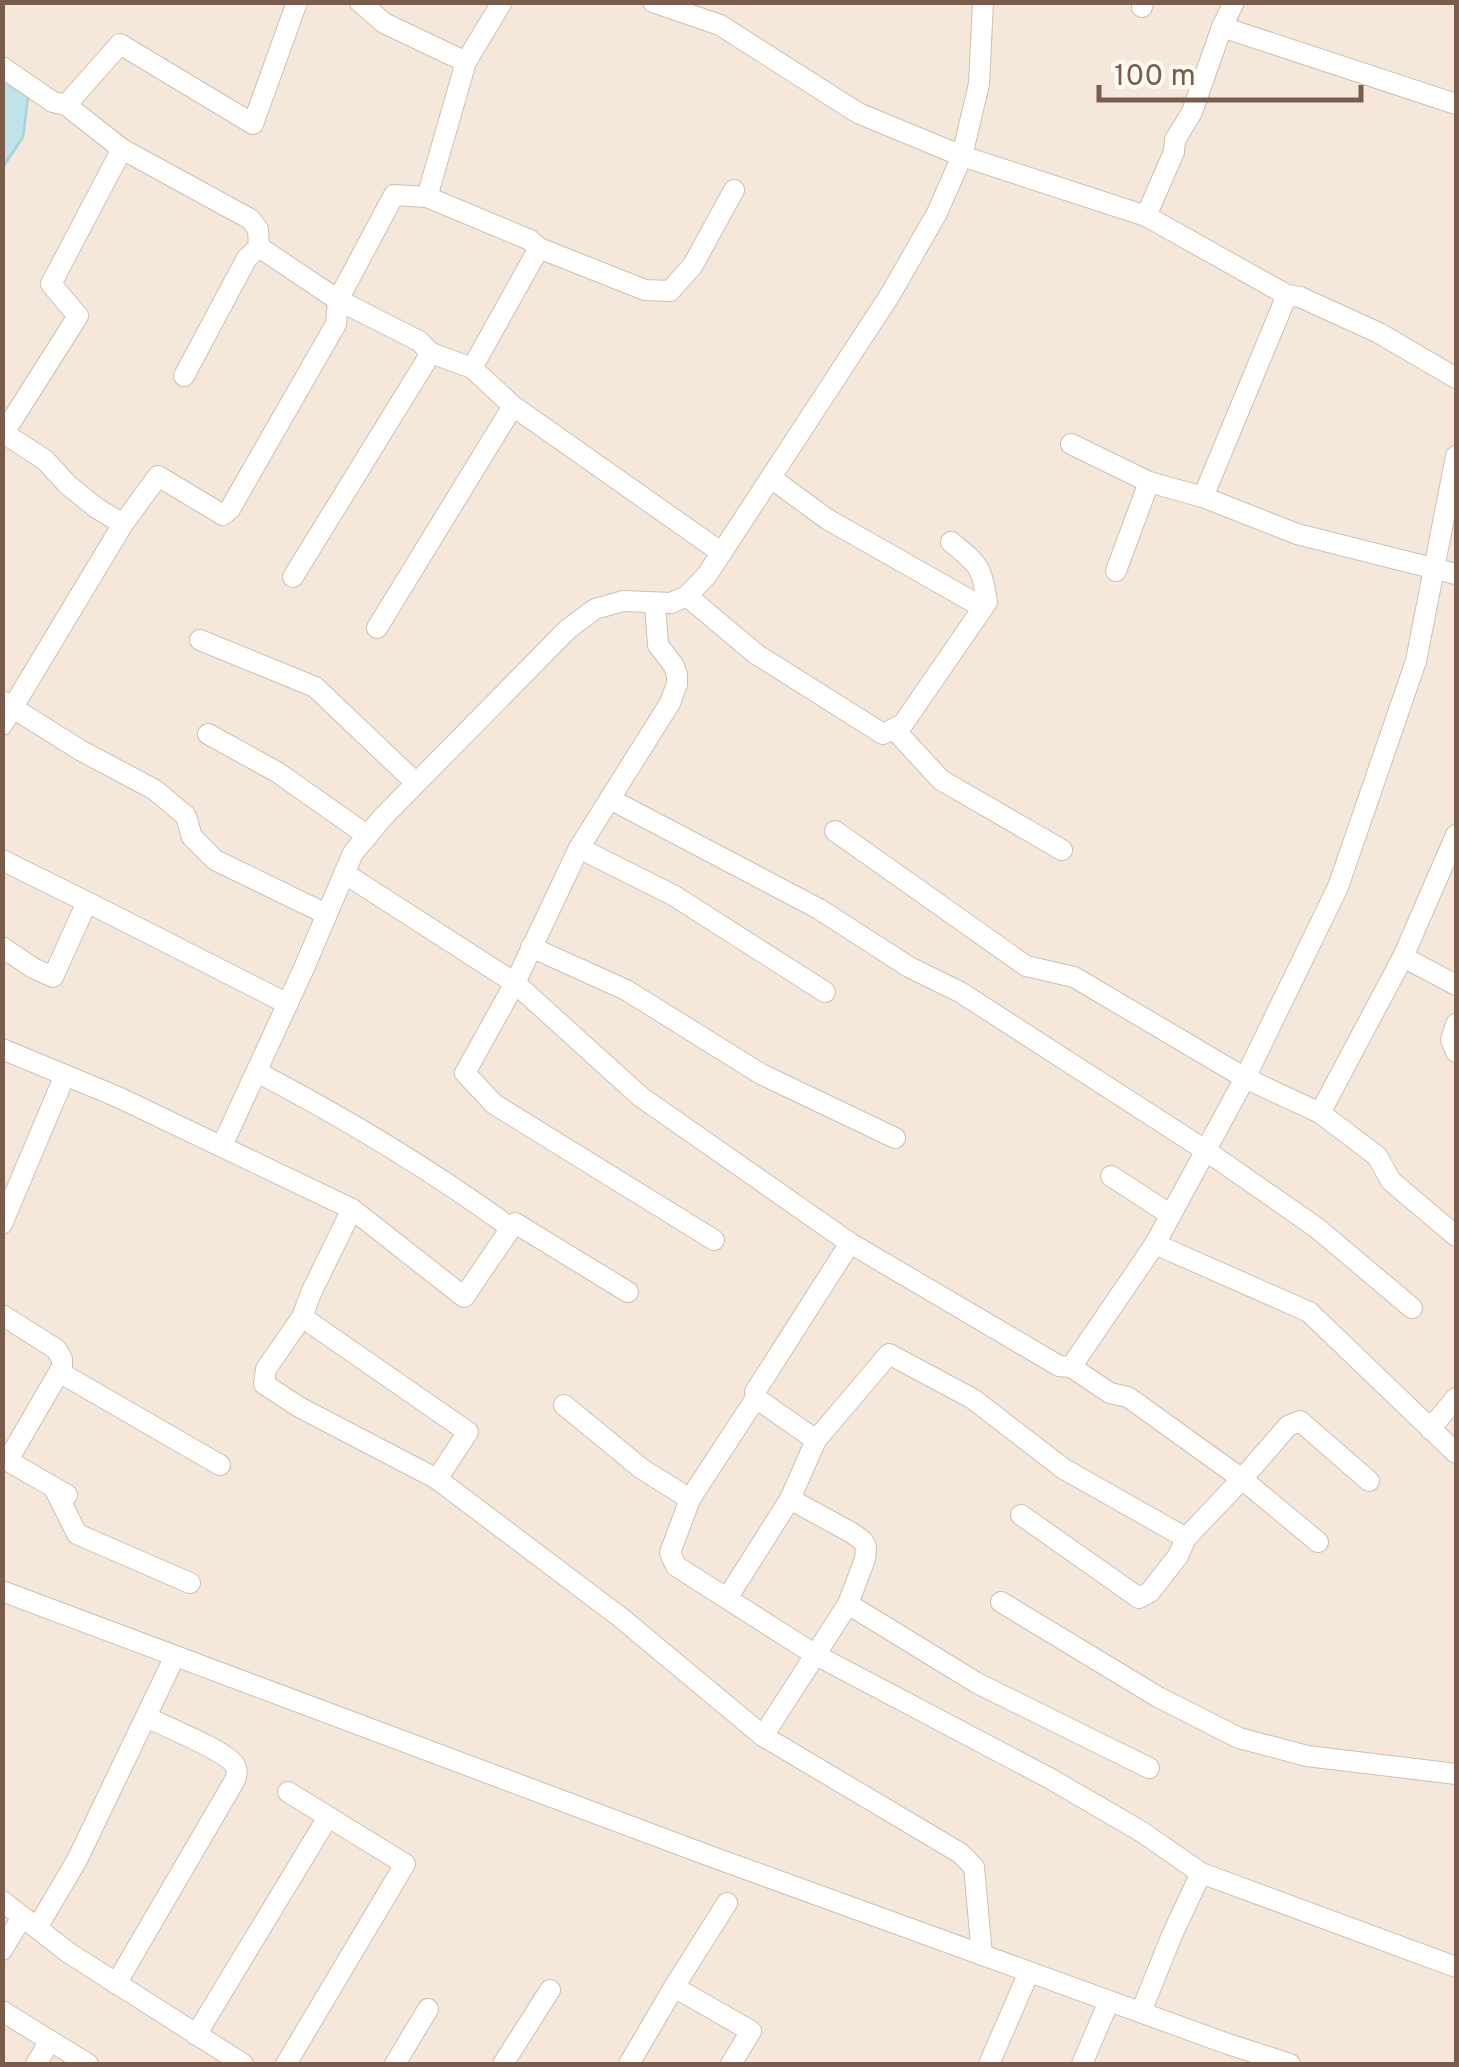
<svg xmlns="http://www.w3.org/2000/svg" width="1459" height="2067" viewBox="0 0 1459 2067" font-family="Overpass,sans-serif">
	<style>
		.residential { fill: #f5e8da }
		.water { fill: #bfe3e8; stroke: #a5d3da; stroke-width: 2.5 }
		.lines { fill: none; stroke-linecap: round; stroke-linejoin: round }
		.minor-casing { stroke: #d1beb0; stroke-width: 22 }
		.minor { stroke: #fff; stroke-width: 20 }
	</style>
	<rect width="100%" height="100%" fill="#fdf6ec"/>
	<rect class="residential" x="3" y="3" width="1453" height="2061"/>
	<path class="water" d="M3 74 29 90 23 137 3 167Z"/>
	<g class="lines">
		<defs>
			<g id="minor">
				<path d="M360 2 384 23 466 62"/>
				<path d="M653 2 720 25 858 113 962 156 1146 216 1287 295 1300 297 1379 333 1456 378"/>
				<path d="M1142 7 1143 2"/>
				<path d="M1222 27 1456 104"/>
				<path d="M2 67 53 102 66 105 122 149 250 219 258 229 259 247"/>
				<path d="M66 105 120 44 253 124 297 2"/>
				<path d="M427 197 466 62 502 2"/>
				<path d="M1146 216 1174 152 1175 140 1192 112 1222 27 1234 2"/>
				<path d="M259 247 338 300 419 341 431 353 472 368 513 406 722 553"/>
				<path d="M472 368 539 248"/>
				<path d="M184 376 247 258 259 247"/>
				<path d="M2 432 45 460 68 485 98 509 123 524 2 725"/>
				<path d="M2 436 78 316 51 284 122 149"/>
				<path d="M1071 444 1149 482 1203 497 1297 534 1456 574"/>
				<path d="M771 478 827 519 982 607"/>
				<path d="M1203 497 1287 295"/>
				<path d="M123 524 158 476 223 515 230 509 336 324 338 300 394 195 427 197 530 240 539 248 645 290 670 291 693 265 734 190"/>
				<path d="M1116 571 1149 482"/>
				<path d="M293 577 431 353"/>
				<path d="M687 596 756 654 883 734 903 724 987 602C982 566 978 564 951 542"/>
				<path d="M655 603 658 645 674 666 677 675V684L670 703 579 848 515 983 465 1073 494 1104 714 1240"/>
				<path d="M377 628 513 406"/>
				<path d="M200 640 315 687 416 783"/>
				<path d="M2 701 80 750 155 790 186 816 192 837 215 860 326 914"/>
				<path d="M894 729 941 780 1062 850"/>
				<path d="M208 734 277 772 368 836"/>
				<path d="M610 799 819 909 909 967 960 992 1205 1150 1317 1228 1412 1308"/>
				<path d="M835 831 1026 966 1074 977 1245 1078 1320 1113 1377 1156 1391 1181 1456 1236"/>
				<path d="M579 848 673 895 825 992"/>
				<path d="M2 860 87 902"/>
				<path d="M344 873 515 983 641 1097 850 1243 1059 1366 1071 1367 1110 1393 1128 1397 1242 1479 1318 1542"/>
				<path d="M2 947 33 968 53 977 87 902 288 1004"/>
				<path d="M531 947 626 990 761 1074 895 1138"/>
				<path d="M1403 957 1456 985"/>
				<path d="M1456 1024 1451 1040 1456 1052"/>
				<path d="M2 1049 118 1097 352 1209 464 1297 511 1228C430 1169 345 1118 257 1072"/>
				<path d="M1320 1113 1403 957 1456 835"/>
				<path d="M222 1146 304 968 353 853 383 817 568 629 595 609 623 601 671 603 687 596 707 575 890 295 937 213 962 156 979 84 983 2"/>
				<path d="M1111 1176 1171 1215"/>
				<path d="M352 1209 311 1293 302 1317 266 1369 264 1384 299 1407 437 1479 620 1617 763 1736 960 1853 974 1867 982 1955"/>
				<path d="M2 1224 65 1075"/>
				<path d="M511 1228 515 1223 628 1292"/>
				<path d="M1155 1244 1309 1312 1456 1453"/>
				<path d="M2 1315 56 1349 62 1359V1367L11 1455 10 1462 67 1495"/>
				<path d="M302 1317 468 1432 437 1479"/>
				<path d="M1071 1367 1155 1244 1245 1078 1338 887 1416 661 1456 456"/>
				<path d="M59 1372 220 1465"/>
				<path d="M756 1398 816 1440"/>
				<path d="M564 1405 642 1469 690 1499 756 1398 755 1392 850 1243"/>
				<path d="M1430 1429 1456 1398"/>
				<path d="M54 1488 77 1534 190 1583"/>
				<path d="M690 1499 670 1553 676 1566 814 1654 1051 1779 1142 1832 1201 1873 1456 1967"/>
				<path d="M1021 1515 1139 1598 1150 1592 1178 1556 1186 1538 1242 1479 1288 1426 1300 1421 1369 1481"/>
				<path d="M2 1591 707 1855 1228 2044 1290 2064"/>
				<path d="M728 1597 790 1499 816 1440 889 1354 973 1399 1064 1469 1186 1538"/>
				<path d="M1001 1602 1158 1697 1239 1738 1307 1756 1456 1774"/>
				<path d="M848 1604 977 1683 1149 1768"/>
				<path d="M763 1736 848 1604 865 1559 866 1547 863 1541 852 1533 790 1499"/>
				<path d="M2 1901 69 1953 243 2064"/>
				<path d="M727 1903 674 1987 751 2031 731 2064"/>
				<path d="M37 1928 77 1860 175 1656"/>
				<path d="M2 1950 22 1917"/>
				<path d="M116 1984 235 1780C237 1772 238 1770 234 1764 224 1750 164 1726 146 1717"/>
				<path d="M2 2011 88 2064"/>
				<path d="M1141 2012 1172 1935 1201 1873"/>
				<path d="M196 2035 328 1817"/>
				<path d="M36 2064 50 2041"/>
				<path d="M286 2064 405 1864 288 1792"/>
				<path d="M395 2064 428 2009"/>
				<path d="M503 2064 550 1990"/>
				<path d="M629 2064 674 1987"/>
				<path d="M989 2064 1029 1972"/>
				<path d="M1082 2064 1109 2001"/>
			</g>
		</defs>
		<use href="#minor" class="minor-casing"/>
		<use href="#minor" class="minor"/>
	</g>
	<rect width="1459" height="2067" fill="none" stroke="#7a5c4d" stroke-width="10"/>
	<path d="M1099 85v15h262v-15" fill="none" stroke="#7a5c4d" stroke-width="5"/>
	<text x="1114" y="85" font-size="30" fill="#7a5c4d" stroke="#fffaf3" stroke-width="8" paint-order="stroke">100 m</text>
</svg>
